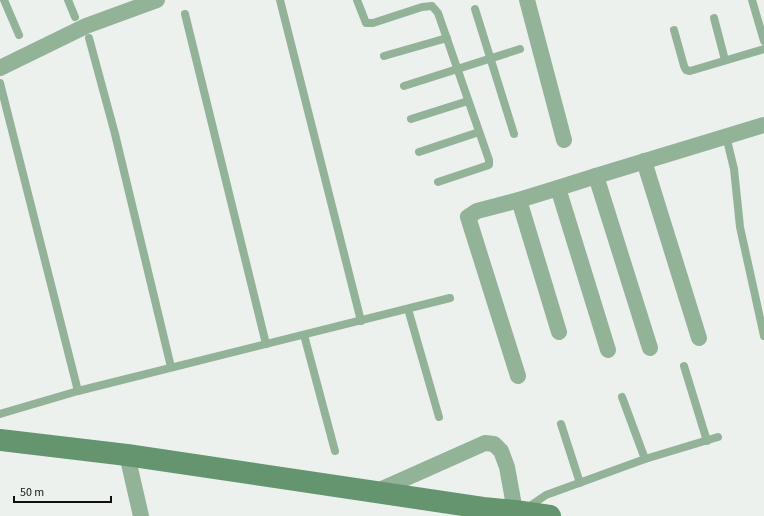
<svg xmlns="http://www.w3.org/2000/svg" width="764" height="516" viewBox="0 0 764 516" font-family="'Source Sans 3',sans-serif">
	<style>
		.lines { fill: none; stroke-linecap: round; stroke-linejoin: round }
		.lane { stroke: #93b399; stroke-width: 8 }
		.street { stroke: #93b399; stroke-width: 16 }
		.secondary { stroke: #64956f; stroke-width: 22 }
	</style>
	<rect width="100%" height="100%" fill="#edf1ee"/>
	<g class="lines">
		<g class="lane">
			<path d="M4 0 19 35"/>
			<path d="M68 0 75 17"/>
			<path d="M280 0 361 321"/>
			<path d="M357 0 366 23H373L422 7 432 6 438 13 489 160V165L438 182"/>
			<path d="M752 0 764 41"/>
			<path d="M475 9 514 134"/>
			<path d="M185 14 266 344"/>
			<path d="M714 18 725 60"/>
			<path d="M674 30 684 66 686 70 690 71 764 49"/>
			<path d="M89 38 115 134 171 367"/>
			<path d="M384 56 447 38"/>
			<path d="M0 83 78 391"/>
			<path d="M404 86 520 49"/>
			<path d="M411 119 468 101"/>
			<path d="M726 136 734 169 740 227 764 336"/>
			<path d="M419 152 479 132"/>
			<path d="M408 309 439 417"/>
			<path d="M304 335 335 451"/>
			<path d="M684 366 707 441"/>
			<path d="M622 397 645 459"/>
			<path d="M0 414 78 391 450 298"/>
			<path d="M561 424 580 483"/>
			<path d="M527 508 546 495 645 459 718 437"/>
		</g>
		<g class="street">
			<path d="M527 0 564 140"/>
			<path d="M0 68 86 26 157 0"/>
			<path d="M644 161 699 338"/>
			<path d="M596 176 650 348"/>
			<path d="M558 188 608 350"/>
			<path d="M519 200 559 332"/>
			<path d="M518 376 468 217 477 211 519 200 558 188 596 176 764 125"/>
			<path d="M127 455 141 516"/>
			<path d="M375 492 485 443 494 444 501 451 507 467 515 511"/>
		</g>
		<path class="secondary" d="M0 440 127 455 483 508 515 511 550 516"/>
	</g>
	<path d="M14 496v6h97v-6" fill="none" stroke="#0f100f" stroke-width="2"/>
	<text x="20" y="496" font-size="12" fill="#0f100f" stroke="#edf1ee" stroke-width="3" paint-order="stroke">50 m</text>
</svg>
